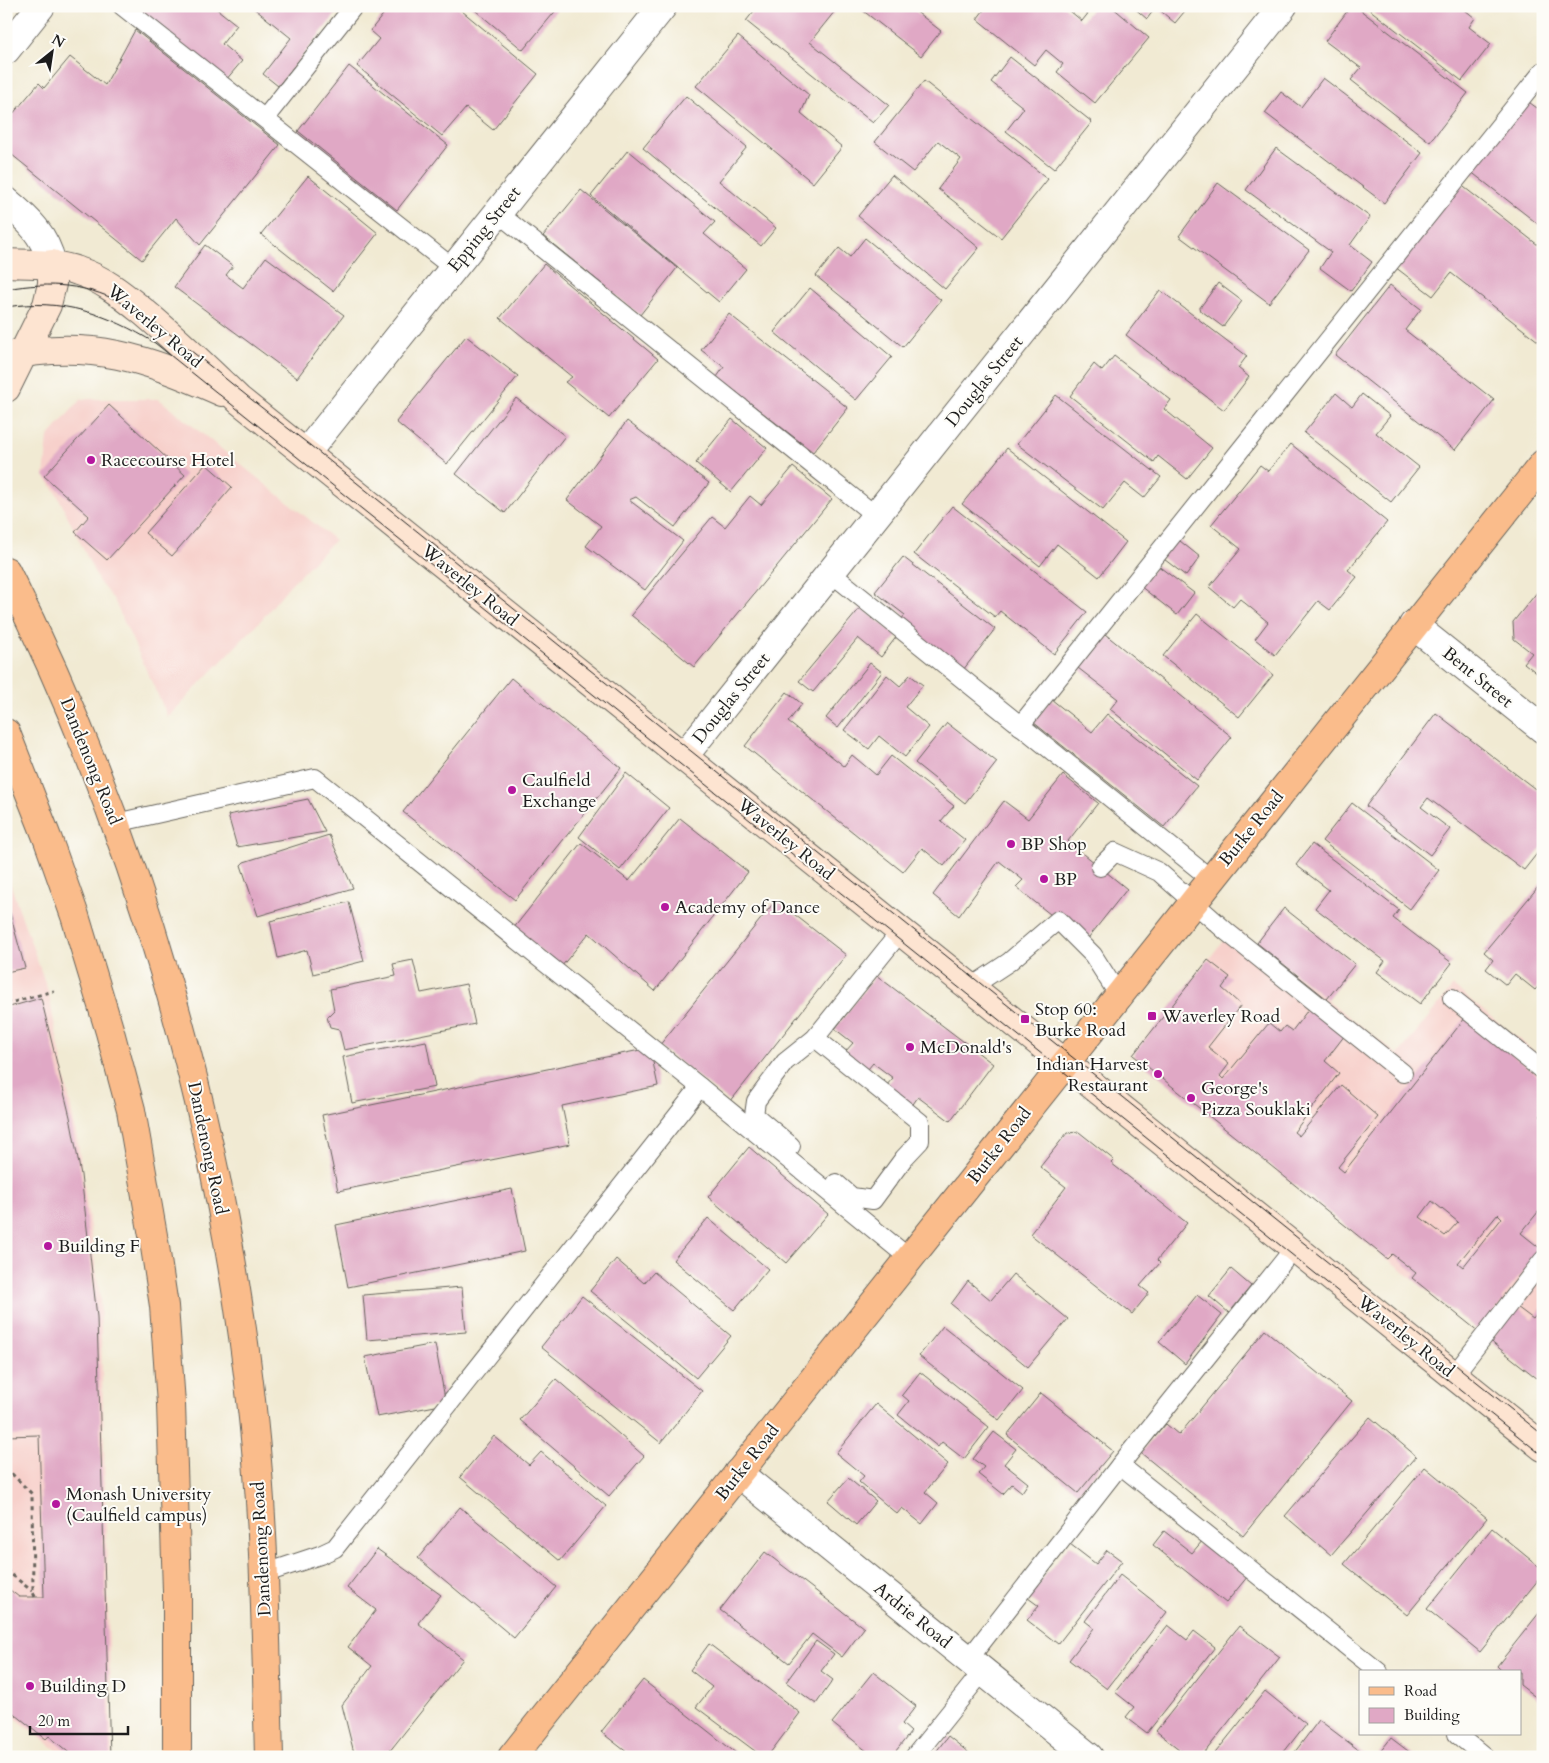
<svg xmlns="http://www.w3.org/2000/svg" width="1549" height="1763" viewBox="0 0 1549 1763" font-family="Cardo,serif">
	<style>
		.built { fill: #f7d0cb }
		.building { fill: #e0a8c5; fill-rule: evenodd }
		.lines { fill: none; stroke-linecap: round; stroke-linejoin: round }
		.service-casing { stroke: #67645c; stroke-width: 20 }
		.minor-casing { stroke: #67645c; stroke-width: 30 }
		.secondary-casing { stroke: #67645c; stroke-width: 30 }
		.primary-casing { stroke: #67645c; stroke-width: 30 }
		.trunk-casing { stroke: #67645c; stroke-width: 30 }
		.path { stroke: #67645c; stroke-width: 3; stroke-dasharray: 4 4; stroke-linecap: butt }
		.service { stroke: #fff; stroke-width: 18 }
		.minor { stroke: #fff; stroke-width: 28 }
		.secondary { stroke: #fde4d1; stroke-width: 28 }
		.primary { stroke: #fabc8b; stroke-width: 28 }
		.trunk { stroke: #fabc8b; stroke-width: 28 }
		.tram { stroke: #1c1c1c; stroke-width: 1 }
		.poi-dot { fill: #b5179e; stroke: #fdfcf7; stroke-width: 2 }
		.labels { text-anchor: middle; stroke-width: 4; stroke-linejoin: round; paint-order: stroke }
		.street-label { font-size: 18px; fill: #1c1c1c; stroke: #fdfcf7 }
		.poi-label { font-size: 18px; fill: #1c1c1c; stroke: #fdfcf7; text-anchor: start }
	</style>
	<rect width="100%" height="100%" fill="#fdfcf7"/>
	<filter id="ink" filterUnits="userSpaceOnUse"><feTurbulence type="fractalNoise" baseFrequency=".02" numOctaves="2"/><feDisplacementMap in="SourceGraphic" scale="10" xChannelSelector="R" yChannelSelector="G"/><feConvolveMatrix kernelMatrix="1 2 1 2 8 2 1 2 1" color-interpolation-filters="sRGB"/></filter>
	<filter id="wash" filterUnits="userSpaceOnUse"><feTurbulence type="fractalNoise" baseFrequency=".0096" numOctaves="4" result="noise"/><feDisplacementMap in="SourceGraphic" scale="20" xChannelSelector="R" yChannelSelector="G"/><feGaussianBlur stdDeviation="1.12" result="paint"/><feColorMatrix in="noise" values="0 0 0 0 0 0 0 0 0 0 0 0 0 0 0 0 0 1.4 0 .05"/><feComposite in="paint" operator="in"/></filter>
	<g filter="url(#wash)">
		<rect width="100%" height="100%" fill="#f1ead3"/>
		<g class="built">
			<path d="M81 399H159L335 540 289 586 262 619 168 717 114 600 99 582 56 492 44 476 48 437Z"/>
			<path d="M6 872 48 991 78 1144 100 1297 112 1757H66L6 1711Z"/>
			<path d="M1234 927 1398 1055 1453 986 1543 1059V1383L1133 1055Z"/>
		</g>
		<g id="blocks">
			<g class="building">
				<path d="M133 6H213L237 25 222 44 242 61 225 81Z"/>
				<path d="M251 6H336L340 9 278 86 263 74 291 38Z"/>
				<path d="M390 6H456L538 74 493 130 466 108 442 136 357 66 379 39 370 31Z"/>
				<path d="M470 6H556L558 8 523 50Z"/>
				<path d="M758 6H839L810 42 889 105 873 123 746 21Z"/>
				<path d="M857 6H909L941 31 921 56Z"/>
				<path d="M987 6H1064L1082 21 1094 6H1111L1149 38 1095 103 1057 72 1063 64 1046 50 1034 65 977 19Z"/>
				<path d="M1132 6H1189L1175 23 1156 7 1147 19Z"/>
				<path d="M1351 6H1355L1468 93 1430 142 1351 80 1361 68 1325 41Z"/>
				<path d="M1365 6H1460L1475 18 1469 27 1491 44 1462 81Z"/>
				<path d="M135 30 280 145 200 245 176 218 142 260 6 150V122L39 83 44 88 70 57 105 85Z"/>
				<path d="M738 36 809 95 801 113 842 147 813 183 696 86Z"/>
				<path d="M1010 57 1092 122 1054 169 1006 131 1024 108 991 82Z"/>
				<path d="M349 66 448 145 397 210 298 131Z"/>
				<path d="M1323 78 1422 153 1384 203 1265 113 1281 92 1301 107Z"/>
				<path d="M924 81 1048 179 1001 238 938 189 961 159 938 141 913 172 875 142Z"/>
				<path d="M686 96 747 147 719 181 776 228 761 246 643 148Z"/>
				<path d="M1526 100 1537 108 1543 100V228L1470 171Z"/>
				<path d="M1276 148 1370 217 1350 245 1372 262 1351 291 1320 268 1331 252 1246 190Z"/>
				<path d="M628 150 715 222 704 234 746 269 719 302 591 196Z"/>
				<path d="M892 175 979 248 945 289 858 216Z"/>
				<path d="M308 176 378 233 333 291 261 234Z"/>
				<path d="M1218 183 1309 250 1269 303 1179 236Z"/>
				<path d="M1460 184 1543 249V345L1451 273 1433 296 1395 267Z"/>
				<path d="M581 190 677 268 640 315 543 236Z"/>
				<path d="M865 238 941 300 903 347 816 276 839 248 850 257Z"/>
				<path d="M205 245 233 266 226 275 243 288 266 257 344 315 297 378 174 287Z"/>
				<path d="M544 264 658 359 609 418 565 382 572 377 500 318Z"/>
				<path d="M1218 283 1242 301 1223 327 1199 309Z"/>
				<path d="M1390 285 1421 309 1405 330 1494 400 1455 450 1335 355Z"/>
				<path d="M810 288 892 357 856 400 774 332Z"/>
				<path d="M1160 290 1247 356 1238 368 1249 377 1224 410 1126 335Z"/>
				<path d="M729 314 848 408 813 452 717 377 724 367 701 350Z"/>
				<path d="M466 336 518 376 447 464 396 422Z"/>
				<path d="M1114 356 1171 400 1164 409 1212 448 1187 479 1158 456 1154 462 1070 396 1094 364 1102 371Z"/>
				<path d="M1336 393 1352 407 1362 394 1390 416 1376 433 1419 467 1391 502 1304 433Z"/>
				<path d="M1056 395 1161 477 1144 498 1125 483 1103 510 1017 444Z"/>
				<path d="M516 398 565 436 505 513 456 474Z"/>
				<path d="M109 405 185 475 107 560 75 532 89 516 44 476Z"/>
				<path d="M732 419 767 448 731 492 696 463Z"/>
				<path d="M627 421 709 483 675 527 636 497 629 500 683 541 645 590 586 546 601 526 567 500Z"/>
				<path d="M1291 444 1387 522 1348 570 1357 577 1330 610 1318 601 1275 655 1255 639 1268 622 1240 599 1233 607 1209 587 1241 549 1211 525 1260 465 1268 471Z"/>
				<path d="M1007 448 1126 542 1099 577 1057 544 1040 566 962 504Z"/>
				<path d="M206 464 232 487 172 556 145 533Z"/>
				<path d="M793 467 832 499 694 667 631 615 712 517 725 527 750 496 761 505Z"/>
				<path d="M952 506 1087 612 1054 654 1000 611 995 617 914 554Z"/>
				<path d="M1175 537 1200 557 1186 576 1160 556Z"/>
				<path d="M903 557 995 629 963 670 900 621 905 615 875 592Z"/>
				<path d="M1157 565 1194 593 1177 615 1140 586Z"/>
				<path d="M1543 585V678L1524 663 1532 653 1514 639 1513 622Z"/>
				<path d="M861 607 897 636 881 657 858 638 813 692 799 681Z"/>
				<path d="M1197 614 1273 675 1239 717 1163 656Z"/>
				<path d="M1105 634 1232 737 1197 780 1110 709 1118 699 1078 668Z"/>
				<path d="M870 663 882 672 838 728 826 718Z"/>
				<path d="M887 675 900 686 910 675 923 685 905 707 929 727 905 757 879 736 869 749 844 730Z"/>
				<path d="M511 678 621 768 515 900 403 812Z"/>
				<path d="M787 692 802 704 788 722 844 766 852 755 876 775 891 756 954 806 941 821 965 840 944 866 922 848 903 872 745 746Z"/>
				<path d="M1051 699 1092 732 1107 714 1197 786 1164 827 1033 722Z"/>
				<path d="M1436 713 1543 795V846L1524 870 1428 798 1421 807 1450 829 1430 855 1366 806Z"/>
				<path d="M947 723 997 762 965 803 915 763Z"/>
				<path d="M626 773 669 808 620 870 579 837Z"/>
				<path d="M1063 775 1098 803 1068 841 1127 889 1085 942 1016 887 1023 880 999 861 959 916 933 895 1004 801 1028 819Z"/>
				<path d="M308 799 325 832 237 847 228 815Z"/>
				<path d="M1352 803 1439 870 1410 909 1322 841Z"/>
				<path d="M680 818 748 872 655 991 589 933 561 967 513 929 581 843 629 881Z"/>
				<path d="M329 835 353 888 258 916 241 865 244 862Z"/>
				<path d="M1312 844 1399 910 1393 918 1452 963 1420 1004 1377 972 1385 961 1315 908 1329 890 1296 865Z"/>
				<path d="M1543 881V981L1535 990 1515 974 1506 985 1486 969 1493 960 1484 952Z"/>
				<path d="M6 899 25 968 6 972Z"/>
				<path d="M776 900 846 955 730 1102 659 1046Z"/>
				<path d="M349 902 364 961 313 974 307 950 278 958 270 921Z"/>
				<path d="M1284 908 1355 964 1327 999 1257 943Z"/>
				<path d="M413 960 421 993 466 984 475 1024 344 1050 339 1029 330 1027 327 1017 334 1010 330 989 396 976 393 964Z"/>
				<path d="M1208 960 1230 977 1222 988 1241 1005 1208 1047 1229 1064 1220 1076 1223 1079 1269 1023 1280 1032 1285 1026 1292 1031 1310 1007 1345 1035 1325 1061 1339 1073 1294 1132 1299 1136 1341 1085 1378 1117 1338 1167 1344 1172 1465 1018 1543 1080V1113L1540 1116 1543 1118V1206L1521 1233 1541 1249 1501 1299 1503 1301 1479 1332 1412 1278 1416 1273 1392 1254 1387 1259 1133 1055ZM1432 1201 1458 1222 1445 1236 1420 1217ZM1498 1214 1502 1218 1463 1267 1458 1263Z"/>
				<path d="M876 975 993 1064 950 1121 918 1097 911 1107 885 1087 893 1078 873 1063 868 1069 845 1052 853 1043 835 1029Z"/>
				<path d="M41 998 70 1117 81 1175 97 1317 110 1757H74L49 1736 46 1739 6 1707V1587L19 1597H44L39 1435 6 1436V1008Z"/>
				<path d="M426 1041 435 1087 352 1103 343 1057Z"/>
				<path d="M650 1048 658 1086 562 1106 570 1144 338 1191 322 1115Z"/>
				<path d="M1079 1132 1114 1160 1111 1163 1187 1223 1157 1260 1160 1263 1140 1286 1149 1293 1132 1314 1030 1234 1066 1187 1040 1167 1067 1133Z"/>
				<path d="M749 1147 828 1214 786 1263 708 1197Z"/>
				<path d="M512 1189 525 1251 348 1287 336 1225Z"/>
				<path d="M708 1218 768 1269 734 1310 673 1260Z"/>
				<path d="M616 1259 644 1283 654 1272 731 1336 696 1378 590 1291Z"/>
				<path d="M1231 1269 1251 1286 1229 1313 1209 1296Z"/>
				<path d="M1013 1274 1068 1319 1028 1367 951 1304 968 1281 991 1300Z"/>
				<path d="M462 1287 466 1332 367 1340 363 1295Z"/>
				<path d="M1197 1295 1222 1315 1185 1364 1159 1342Z"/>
				<path d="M582 1296 702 1391 661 1443 541 1347Z"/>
				<path d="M1517 1307 1533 1319 1543 1307V1383L1490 1341Z"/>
				<path d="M943 1326 1023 1390 999 1420 919 1356Z"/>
				<path d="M1265 1330 1352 1401 1243 1536 1141 1453 1166 1424 1179 1435Z"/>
				<path d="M435 1344 446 1404 377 1417 365 1357Z"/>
				<path d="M920 1372 989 1427 964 1459 942 1442 938 1447 898 1415 909 1401 902 1395Z"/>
				<path d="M556 1379 644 1456 609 1496 520 1420Z"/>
				<path d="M1041 1393 1113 1451 1078 1493 1007 1435Z"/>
				<path d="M876 1404 948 1464 925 1492 938 1503 922 1524 902 1508 897 1514 859 1482 864 1476 836 1453Z"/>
				<path d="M1370 1417 1416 1456 1331 1555 1285 1516Z"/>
				<path d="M994 1432 1016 1449 1004 1464 1028 1483 1022 1492 1012 1484 1003 1494 978 1474 984 1467 973 1459Z"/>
				<path d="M494 1436 529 1465 541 1452 606 1506 560 1561 460 1477Z"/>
				<path d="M1425 1467 1487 1518 1407 1615 1344 1564Z"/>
				<path d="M848 1478 876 1501 856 1525 828 1501Z"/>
				<path d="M460 1507 556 1587 514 1638 418 1558Z"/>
				<path d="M1492 1528 1543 1570V1574L1480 1652 1427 1609Z"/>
				<path d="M1164 1531 1192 1553 1203 1540 1248 1576 1226 1603 1153 1545Z"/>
				<path d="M1070 1544 1096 1564 1107 1550 1122 1561 1058 1644 1027 1620 1039 1606 1028 1598Z"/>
				<path d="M377 1549 441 1595 418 1623 463 1659 385 1757H355L342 1705 372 1666 348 1647 376 1610 347 1588Z"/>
				<path d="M765 1552 864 1628 842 1657 812 1634 789 1663 720 1610Z"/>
				<path d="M1120 1575 1167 1612 1107 1689 1069 1660 1094 1628 1085 1621Z"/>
				<path d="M1543 1608V1703L1520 1685V1672H1503L1497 1666Z"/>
				<path d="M1168 1625 1187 1640 1194 1631 1215 1647 1147 1733 1126 1717 1134 1707 1115 1692Z"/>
				<path d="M1239 1626 1280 1657 1201 1757H1189L1156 1731Z"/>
				<path d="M816 1641 834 1654 821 1671 833 1680 816 1704 786 1682Z"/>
				<path d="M709 1644 800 1713 767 1757H763L696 1707 712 1687 690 1670Z"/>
				<path d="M873 1672 916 1706 902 1724 911 1732 891 1757H874L832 1723Z"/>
				<path d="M643 1680 741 1757H633L601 1732Z"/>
				<path d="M1265 1691 1306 1724 1280 1757H1212Z"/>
				<path d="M1319 1720 1368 1757H1291Z"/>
				<path d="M948 1736 974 1757H932Z"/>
				<path d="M1391 1738 1416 1757H1376Z"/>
			</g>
		</g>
	</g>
	<g filter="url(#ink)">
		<use href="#blocks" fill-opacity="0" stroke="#67645c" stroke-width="1"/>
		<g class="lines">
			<defs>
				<g id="service">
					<path d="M122 6 453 268"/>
					<path d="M265 118 354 6"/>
					<path d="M498 213 876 516"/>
					<path d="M831 573 1211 879"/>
					<path d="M1020 726 1543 71"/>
					<path d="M116 823 315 778 700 1087 909 1258"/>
					<path d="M1100 867 1115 852 1159 872 1227 932 1403 1073"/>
					<path d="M971 987 1009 962 1058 920 1093 955 1119 996"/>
					<path d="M1452 998 1543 1071"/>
					<path d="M815 1038 920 1122V1141L904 1158 873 1200 852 1197 836 1183"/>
					<path d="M791 1146 754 1115 756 1101 785 1062 815 1038 901 931"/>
					<path d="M1454 1375 1543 1260"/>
					<path d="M1120 1465 1379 1672"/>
					<path d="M263 1574 320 1555 335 1548 700 1087"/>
					<path d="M968 1660 1120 1465 1295 1247"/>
					<path d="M1457 1734 1485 1757"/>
					<path d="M914 1757 983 1671"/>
				</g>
				<g id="minor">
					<path d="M6 50 41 6"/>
					<path d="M6 201C29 220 45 235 52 264"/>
					<path d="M306 453 663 6"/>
					<path d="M1413 625 1543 729"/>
					<path d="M684 756 1283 6"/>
					<path d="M738 1473 1089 1757"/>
				</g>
				<g id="secondary">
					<path d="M6 263C31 264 55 263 78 271 104 279 126 298 146 314 178 341 209 371 239 400L1543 1447"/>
					<path d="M6 356C92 339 145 358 222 392"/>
					<path d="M6 388 47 305 52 284V264"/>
				</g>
				<path id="primary" d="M512 1757 1543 464"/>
				<g id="trunk">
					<path d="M6 571C139 835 222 1125 253 1418 265 1531 266 1644 269 1757"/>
					<path d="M6 733 48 840 75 916 110 1032 131 1110 155 1247 164 1306 171 1404 177 1591V1757"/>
				</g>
			</defs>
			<use href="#service" class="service-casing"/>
			<use href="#minor" class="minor-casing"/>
			<use href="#secondary" class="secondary-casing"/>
			<use href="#primary" class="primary-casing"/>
			<use href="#trunk" class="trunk-casing"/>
			<g class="path">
				<path d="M6 1004 54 991"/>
				<path d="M6 1468 32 1494 33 1592 35 1597"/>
				<path d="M6 1570 32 1591"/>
			</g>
			<use href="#service" class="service"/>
			<use href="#minor" class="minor"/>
			<use href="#secondary" class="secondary"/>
			<use href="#primary" class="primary"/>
			<use href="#trunk" class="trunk"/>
			<g class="tram">
				<path d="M6 289C100 272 141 311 210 366 243 393 277 420 311 446L1543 1435"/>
				<path d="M6 307C62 298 108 314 155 343L1543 1456"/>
			</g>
		</g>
	</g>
	<g class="poi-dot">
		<circle cx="91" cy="460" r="5"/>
		<circle cx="512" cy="790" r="5"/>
		<circle cx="1011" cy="844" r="5"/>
		<circle cx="1044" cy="879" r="5"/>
		<circle cx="665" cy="907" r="5"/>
		<rect x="1147" y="1011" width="10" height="10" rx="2.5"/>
		<rect x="1020" y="1014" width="10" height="10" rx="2.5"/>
		<circle cx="910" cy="1047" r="5"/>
		<circle cx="1158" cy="1074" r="5"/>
		<circle cx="1191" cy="1098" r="5"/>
		<circle cx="48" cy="1246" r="5"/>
		<circle cx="56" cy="1504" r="5"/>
		<circle cx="30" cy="1686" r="5"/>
	</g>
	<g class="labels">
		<g class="street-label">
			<text transform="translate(484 229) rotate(-51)" y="6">Epping Street</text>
			<text transform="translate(155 326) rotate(40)" y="6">Waverley Road</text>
			<text transform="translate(984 381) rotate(-51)" y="6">Douglas Street</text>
			<text transform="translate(470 585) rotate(39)" y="6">Waverley Road</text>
			<text transform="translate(1478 677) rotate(39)" y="6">Bent Street</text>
			<text transform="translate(731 698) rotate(-51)" y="6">Douglas Street</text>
			<text transform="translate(91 761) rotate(68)" y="6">Dandenong Road</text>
			<text transform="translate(1251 828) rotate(-51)" y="6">Burke Road</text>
			<text transform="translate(786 839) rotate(39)" y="6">Waverley Road</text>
			<text transform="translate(999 1145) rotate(-52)" y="6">Burke Road</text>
			<text transform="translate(208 1148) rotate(78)" y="6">Dandenong Road</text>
			<text transform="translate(1406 1336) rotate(39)" y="6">Waverley Road</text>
			<text transform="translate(747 1462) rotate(-52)" y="6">Burke Road</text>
			<text transform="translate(261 1549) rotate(-93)" y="6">Dandenong Road</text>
			<text transform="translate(913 1615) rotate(39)" y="6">Ardrie Road</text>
		</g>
		<g class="poi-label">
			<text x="101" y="466">Racecourse Hotel</text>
			<text x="522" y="786">Caulfield<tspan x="522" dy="21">Exchange</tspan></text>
			<text x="1021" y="850">BP Shop</text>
			<text x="1054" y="885">BP</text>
			<text x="675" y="913">Academy of Dance</text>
			<text x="1035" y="1015">Stop 60:<tspan x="1035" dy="21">Burke Road</tspan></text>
			<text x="1162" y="1022">Waverley Road</text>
			<text x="920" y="1053">McDonald's</text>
			<text x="1148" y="1070" text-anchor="end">Indian Harvest<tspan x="1148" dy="21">Restaurant</tspan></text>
			<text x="1201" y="1094">George's<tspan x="1201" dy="21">Pizza Souklaki</tspan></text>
			<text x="58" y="1252">Building F</text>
			<text x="66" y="1500">Monash University<tspan x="66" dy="21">(Caulfield campus)</tspan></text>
			<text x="40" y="1692">Building D</text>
		</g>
	</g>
	<rect width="1549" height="1763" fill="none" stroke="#fdfcf7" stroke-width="25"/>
	<rect x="1359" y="1670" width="162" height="65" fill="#fdfcf7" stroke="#a3a29f"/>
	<rect x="1369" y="1687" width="25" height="8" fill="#fabc8b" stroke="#a3a29f"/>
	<text x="1404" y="1696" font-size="15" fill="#1c1c1c">Road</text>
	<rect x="1369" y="1708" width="25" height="15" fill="#e0a8c5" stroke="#a3a29f"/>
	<text x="1404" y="1720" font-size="15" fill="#1c1c1c">Building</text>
	<g transform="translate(52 52) rotate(30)" stroke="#fdfcf7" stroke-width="4" paint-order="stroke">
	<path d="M0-4L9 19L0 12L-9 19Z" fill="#1c1c1c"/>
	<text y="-8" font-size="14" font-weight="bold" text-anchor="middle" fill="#1c1c1c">N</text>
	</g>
	<path d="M30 1726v8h98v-8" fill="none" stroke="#1c1c1c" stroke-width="2.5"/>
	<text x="38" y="1726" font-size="15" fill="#1c1c1c" stroke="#fdfcf7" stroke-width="4" paint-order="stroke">20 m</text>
</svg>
